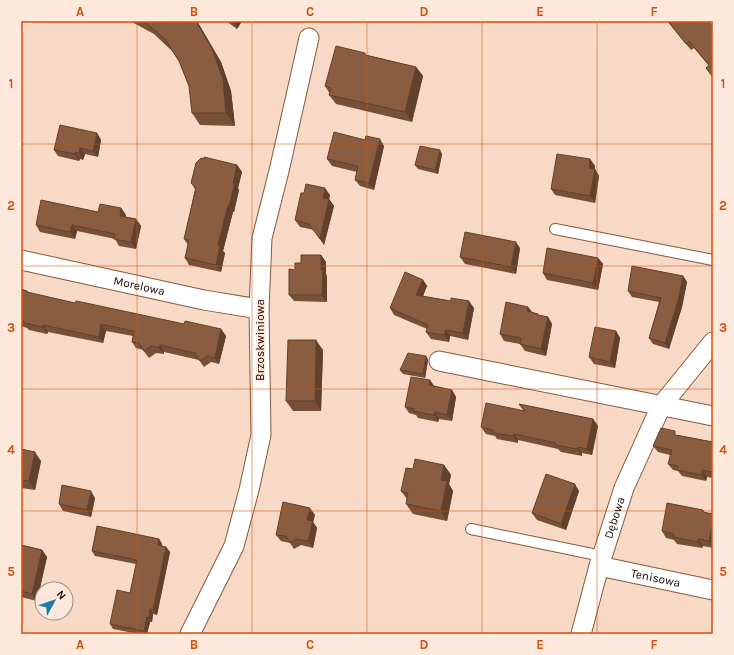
<svg xmlns="http://www.w3.org/2000/svg" width="734" height="655" viewBox="0 0 734 655" font-family="Karla,sans-serif">
	<style>
		.lines { fill: none; stroke-linecap: round; stroke-linejoin: round }
		.service-casing { stroke: #86593c; stroke-width: 12 }
		.minor-casing { stroke: #86593c; stroke-width: 21 }
		.service { stroke: #fff; stroke-width: 10 }
		.minor { stroke: #fff; stroke-width: 19 }
		.wall { fill: #775037 }
		.shaded-wall { fill: #61412d }
		.building { fill: #8a5d40; stroke: #61412d }
		.grid { fill: none; stroke: #d3510b; stroke-width: 1; stroke-opacity: 0.55 }
		.labels { text-anchor: middle; stroke-width: 3.5; stroke-linejoin: round; paint-order: stroke }
		.street-label { font-size: 12px; fill: #170701; stroke: #fde8db }
		.neatline { fill: none; stroke: #d3510b; stroke-width: 1.5 }
		.grid-label { font-size: 13px; text-anchor: middle; font-weight: bold; fill: #d3510b }
	</style>
	<rect width="100%" height="100%" fill="#f8d9c6"/>
	<g class="lines">
		<defs>
			<g id="service">
				<path d="M555 229 713 260"/>
				<path d="M471 529 602 556"/>
			</g>
			<g id="minor">
				<path id="s1" d="M21 260 204 300 259 309"/>
				<path d="M439 361 713 416"/>
				<path id="s2" d="M599 566 713 590"/>
				<path d="M190 634 234 546 249 490 261 435 259 309 262 238 279 171 309 38"/>
				<path id="s3" d="M581 634 599 566 624 488 661 406 713 342"/>
			</g>
		</defs>
		<use href="#service" class="service-casing"/>
		<use href="#minor" class="minor-casing"/>
		<use href="#service" class="service"/>
		<use href="#minor" class="minor"/>
	</g>
	<g class="wall">
		<path d="M130 21H197L221 62 231 91 235 126 200 125 192 113 189 86 179 61 172 51 154 34Z"/>
		<path d="M226 21H242L237 29Z"/>
		<path d="M667 21H708L713 27V78L706 68 709 66 694 48 691 50Z"/>
		<path d="M367 55 416 67 423 76 412 122 336 104 329 95 330 94 325 86Z"/>
		<path d="M97 133 101 140 98 157 85 154 83 160 80 159 79 161 58 156 54 150Z"/>
		<path d="M384 146 374 190 360 186 355 180 357 172 332 166 327 159Z"/>
		<path d="M442 154 438 174 418 169 415 165Z"/>
		<path d="M590 159 595 166V169L599 176 595 203 555 195 551 189Z"/>
		<path d="M237 165 242 172 238 188 239 190 234 212H233L223 251 225 253 221 272 189 265 185 258 188 245 184 239 195 189 191 183Z"/>
		<path d="M304 193 330 195 329 199 334 206 324 245 314 230 300 227 295 220Z"/>
		<path d="M121 208 126 215V217L136 219 141 226 136 249 119 246 115 239 77 231 75 239 40 232 36 225 98 212Z"/>
		<path d="M520 248 516 274 465 264 460 257Z"/>
		<path d="M321 255 326 262V274L327 277V302L294 301 289 295 295 270 301 263Z"/>
		<path d="M598 258 603 264 598 290 547 280 543 273Z"/>
		<path d="M683 276 687 282 682 307 669 349 653 344 649 338 659 302 632 297 628 291Z"/>
		<path d="M423 280 427 286 423 296 474 308 468 340 450 336 449 342 431 339 426 332 427 329 394 315 390 308Z"/>
		<path d="M21 289 27 291 29 293 75 303 184 324 221 329 226 336 219 364 211 362 204 367 199 360 164 352V354L156 353 149 358 143 350 136 348 132 342 133 336 106 331 103 343 48 332 47 334 29 330 27 328 21 326Z"/>
		<path d="M528 307 532 312 538 314 539 315 548 317 552 324 546 356 525 351 520 344 504 341 500 334Z"/>
		<path d="M616 331 620 338 615 368 594 364 589 357Z"/>
		<path d="M323 350 321 411H293L286 401Z"/>
		<path d="M426 356 428 360 425 378 403 374 400 370Z"/>
		<path d="M435 386 452 390 456 397 452 421 439 419 438 422 418 418 416 415 409 413 405 407Z"/>
		<path d="M519 404 593 419 598 426 592 455 582 453V456L561 452 558 449 518 440V443L497 439 495 436 486 434 481 427 524 411Z"/>
		<path d="M678 435 713 442V478L707 477 706 481 682 476 678 471 673 470 668 464 670 455 658 452 653 446Z"/>
		<path d="M21 449 41 461 35 490 21 488Z"/>
		<path d="M444 465 451 475 449 484 453 491 447 521 413 514 406 504 407 499 401 491 413 469Z"/>
		<path d="M579 491 566 530 537 520 532 513Z"/>
		<path d="M95 498 91 517 63 511 59 504Z"/>
		<path d="M703 510 705 513 713 514V548L703 546 702 548 677 544 674 540 666 538 662 531Z"/>
		<path d="M315 515 313 522 317 528 313 548 301 545 294 549 290 543 281 541 276 535Z"/>
		<path d="M159 539 162 544V546L166 547 170 552 157 615 153 614 152 622H150L147 634H139L113 629 110 624 130 593 136 564 95 556 92 551Z"/>
		<path d="M21 545 42 550 47 557 37 601 21 597Z"/>
	</g>
	<g class="shaded-wall">
		<path d="M196 21H197L221 62 231 91 235 126 226 113Z"/>
		<path d="M232 21H242L237 29Z"/>
		<path d="M416 67 423 76 412 122 405 112Z"/>
		<path d="M97 133 101 140 98 157 93 151Z"/>
		<path d="M380 139 384 146 374 190 369 183Z"/>
		<path d="M80 148 85 154 83 160 79 153Z"/>
		<path d="M440 150 442 154 438 174 435 170Z"/>
		<path d="M75 152 80 159 79 161 75 154Z"/>
		<path d="M590 159 595 166 593 175 589 168Z"/>
		<path d="M237 165 242 172 238 188 239 190 234 212 229 206 233 183Z"/>
		<path d="M595 169 599 176 595 203 590 196Z"/>
		<path d="M325 188 330 195 328 204 323 198Z"/>
		<path d="M329 199 334 206 324 245 320 239Z"/>
		<path d="M228 205 233 212 223 251 225 253 221 272 216 265 218 245Z"/>
		<path d="M121 208 126 215 124 222 120 216Z"/>
		<path d="M136 219 141 226 136 249 131 242Z"/>
		<path d="M72 225 77 231 75 239 70 232Z"/>
		<path d="M516 242 520 248 516 274 511 267Z"/>
		<path d="M321 255 326 262V274L327 277V302L322 295 321 270Z"/>
		<path d="M598 258 603 264 598 290 593 283Z"/>
		<path d="M683 276 687 282 682 307 669 349 665 343Z"/>
		<path d="M423 280 427 286 421 301 416 295Z"/>
		<path d="M469 301 474 308 468 340 463 333Z"/>
		<path d="M528 307 533 314 527 311Z"/>
		<path d="M548 317 552 324 546 356 541 349Z"/>
		<path d="M101 324 106 331 103 343 99 337Z"/>
		<path d="M43 325 48 332 47 334 43 327Z"/>
		<path d="M221 329 226 336 219 364 215 358Z"/>
		<path d="M446 330 450 336 449 342 444 335Z"/>
		<path d="M616 331 620 338 615 368 610 362Z"/>
		<path d="M316 340 323 350 321 411 315 401Z"/>
		<path d="M160 345 164 352V354L159 348Z"/>
		<path d="M426 356 428 360 425 378 423 374Z"/>
		<path d="M430 380 435 387 429 385Z"/>
		<path d="M452 390 456 397 452 421 447 415Z"/>
		<path d="M435 412 439 419 438 422 434 415Z"/>
		<path d="M593 419 598 426 592 455 587 449Z"/>
		<path d="M514 434 518 440V443L513 436Z"/>
		<path d="M578 447 582 453V456L577 449Z"/>
		<path d="M35 452 41 461 35 490 29 481Z"/>
		<path d="M444 465 451 475 449 484 453 491 447 521 441 511V480Z"/>
		<path d="M702 470 707 477 706 481 702 475Z"/>
		<path d="M575 484 579 491 566 530 561 524Z"/>
		<path d="M91 491 95 498 91 517 87 510Z"/>
		<path d="M310 508 315 515 313 522 317 528 313 548 308 541 307 520Z"/>
		<path d="M713 522V547L709 541Z"/>
		<path d="M159 539 162 544 161 550 158 545Z"/>
		<path d="M698 539 703 546 702 548 698 542Z"/>
		<path d="M166 547 170 552 157 615 153 610Z"/>
		<path d="M42 550 47 557 37 601 32 594Z"/>
		<path d="M150 609 153 614 152 622 149 618Z"/>
		<path d="M147 617 150 622 147 634H146L144 631Z"/>
	</g>
	<g class="building">
		<path d="M144 21H196L212 49 223 79 226 113H192L189 86 179 61 165 39Z"/>
		<path d="M668 21H708L713 27V77L706 68 709 65 689 41 686 44Z"/>
		<path d="M336 46 365 53V55L416 67 405 112 329 95 331 88 325 86Z"/>
		<path d="M60 125 97 133 93 151 80 148 79 153 75 152V154L54 150Z"/>
		<path d="M334 132 365 140 366 136 380 139 369 183 355 180 358 166 327 159Z"/>
		<path d="M420 146 440 150 435 170 415 165Z"/>
		<path d="M557 154 590 159 589 168 595 169 590 196 551 189Z"/>
		<path d="M204 157 237 165 233 183H235L229 206 228 205 218 245 220 246 216 265 185 258 189 240 184 239 196 188 191 183 196 163 201 158 204 159Z"/>
		<path d="M306 184 325 188 323 198 329 199 320 239 309 224 295 220 301 193H304Z"/>
		<path d="M41 200 98 212 100 204 121 208 120 216 136 219 131 242 114 239 115 234 72 225 70 232 36 225Z"/>
		<path d="M465 232 516 242 511 267 460 257Z"/>
		<path d="M547 248 598 258 593 283 543 273Z"/>
		<path d="M301 255H321V270H323L322 295H289V269L295 270V263H301Z"/>
		<path d="M632 266 683 276 678 301 665 343 649 338 661 298 628 291Z"/>
		<path d="M405 272 423 280 416 295 451 301V298L469 301 463 333 446 330 444 335 426 332 428 325 390 308Z"/>
		<path d="M21 289 27 291V292L75 303 76 301 86 303 184 324 185 321 221 329 215 358 207 356 200 361 195 353 160 345 159 348 151 346 144 351 139 343 132 342 134 331 101 324 99 337 43 325V327L24 323V321H21Z"/>
		<path d="M506 302 528 307 527 311 538 314V315L548 317 541 349 520 344 521 338 500 334Z"/>
		<path d="M595 327 616 331 610 362 589 357Z"/>
		<path d="M288 340H316L315 401H286Z"/>
		<path d="M408 353 426 356 423 374 400 370Z"/>
		<path d="M411 377 430 380 429 385 452 390 447 415 435 412 434 415 413 411 414 409 405 407Z"/>
		<path d="M486 403 525 411 519 404 593 419 587 449 578 447 577 449 556 445V443L514 434 513 436 493 433V430L481 427Z"/>
		<path d="M661 428 675 431V435L713 442V466L712 472 702 470V475L677 470 678 466 668 464 672 450 653 446Z"/>
		<path d="M21 449 35 452 29 481 21 480Z"/>
		<path d="M415 459 444 465 441 480 447 481 441 511 406 504 408 493 401 491 406 468 413 469Z"/>
		<path d="M546 474 575 484 561 524 532 513Z"/>
		<path d="M62 485 91 491 87 510 59 504Z"/>
		<path d="M283 502 310 508 307 520 313 521 308 541 296 539 290 542 286 536 276 535Z"/>
		<path d="M667 503 703 510V512L713 514V522L709 541 698 539V542L673 537 674 534 662 531Z"/>
		<path d="M97 526 159 539 158 545 166 547 153 610 150 609 149 618 147 617 144 631 110 624 117 590 130 593 137 560 92 551Z"/>
		<path d="M21 545 42 550 32 594 21 591Z"/>
	</g>
	<path class="grid" d="M137 21V634M252 21V634M367 21V634M482 21V634M597 21V634M21 144H713M21 266H713M21 389H713M21 511H713"/>
	<g class="labels">
		<g class="street-label">
			<text dy="4" stroke="none"><textPath href="#s1" startOffset="121">Morelowa</textPath></text>
			<text transform="translate(260 340) rotate(-90)" y="4">Brzoskwiniowa</text>
			<text dy="4" stroke="none"><textPath href="#s3" startOffset="121">Dębowa</textPath></text>
			<text dy="4" stroke="none"><textPath href="#s2" startOffset="58">Tenisowa</textPath></text>
		</g>
	</g>
	<rect width="734" height="655" fill="none" stroke="#fde8db" stroke-width="44"/>
	<g transform="translate(54 601) rotate(50)"><circle r="19" fill="#fde8db" stroke="#a18e84"/>
	<path d="M0-3L7 15L0 10L-7 15Z" fill="#1b7da9"/>
	<text y="-6" font-size="11" font-weight="bold" text-anchor="middle" fill="#170701">N</text>
	</g>
	<rect x="22" y="22" width="690" height="611" class="neatline"/>
	<g class="grid-label">
		<text x="80" y="16">A</text>
		<text x="194" y="16">B</text>
		<text x="310" y="16">C</text>
		<text x="424" y="16">D</text>
		<text x="540" y="16">E</text>
		<text x="654" y="16">F</text>
		<text x="11" y="88">1</text>
		<text x="723" y="88">1</text>
		<text x="11" y="210">2</text>
		<text x="723" y="210">2</text>
		<text x="11" y="332">3</text>
		<text x="723" y="332">3</text>
		<text x="11" y="454">4</text>
		<text x="723" y="454">4</text>
		<text x="11" y="576">5</text>
		<text x="723" y="576">5</text>
		<text x="80" y="649">A</text>
		<text x="194" y="649">B</text>
		<text x="310" y="649">C</text>
		<text x="424" y="649">D</text>
		<text x="540" y="649">E</text>
		<text x="654" y="649">F</text>
	</g>
</svg>
